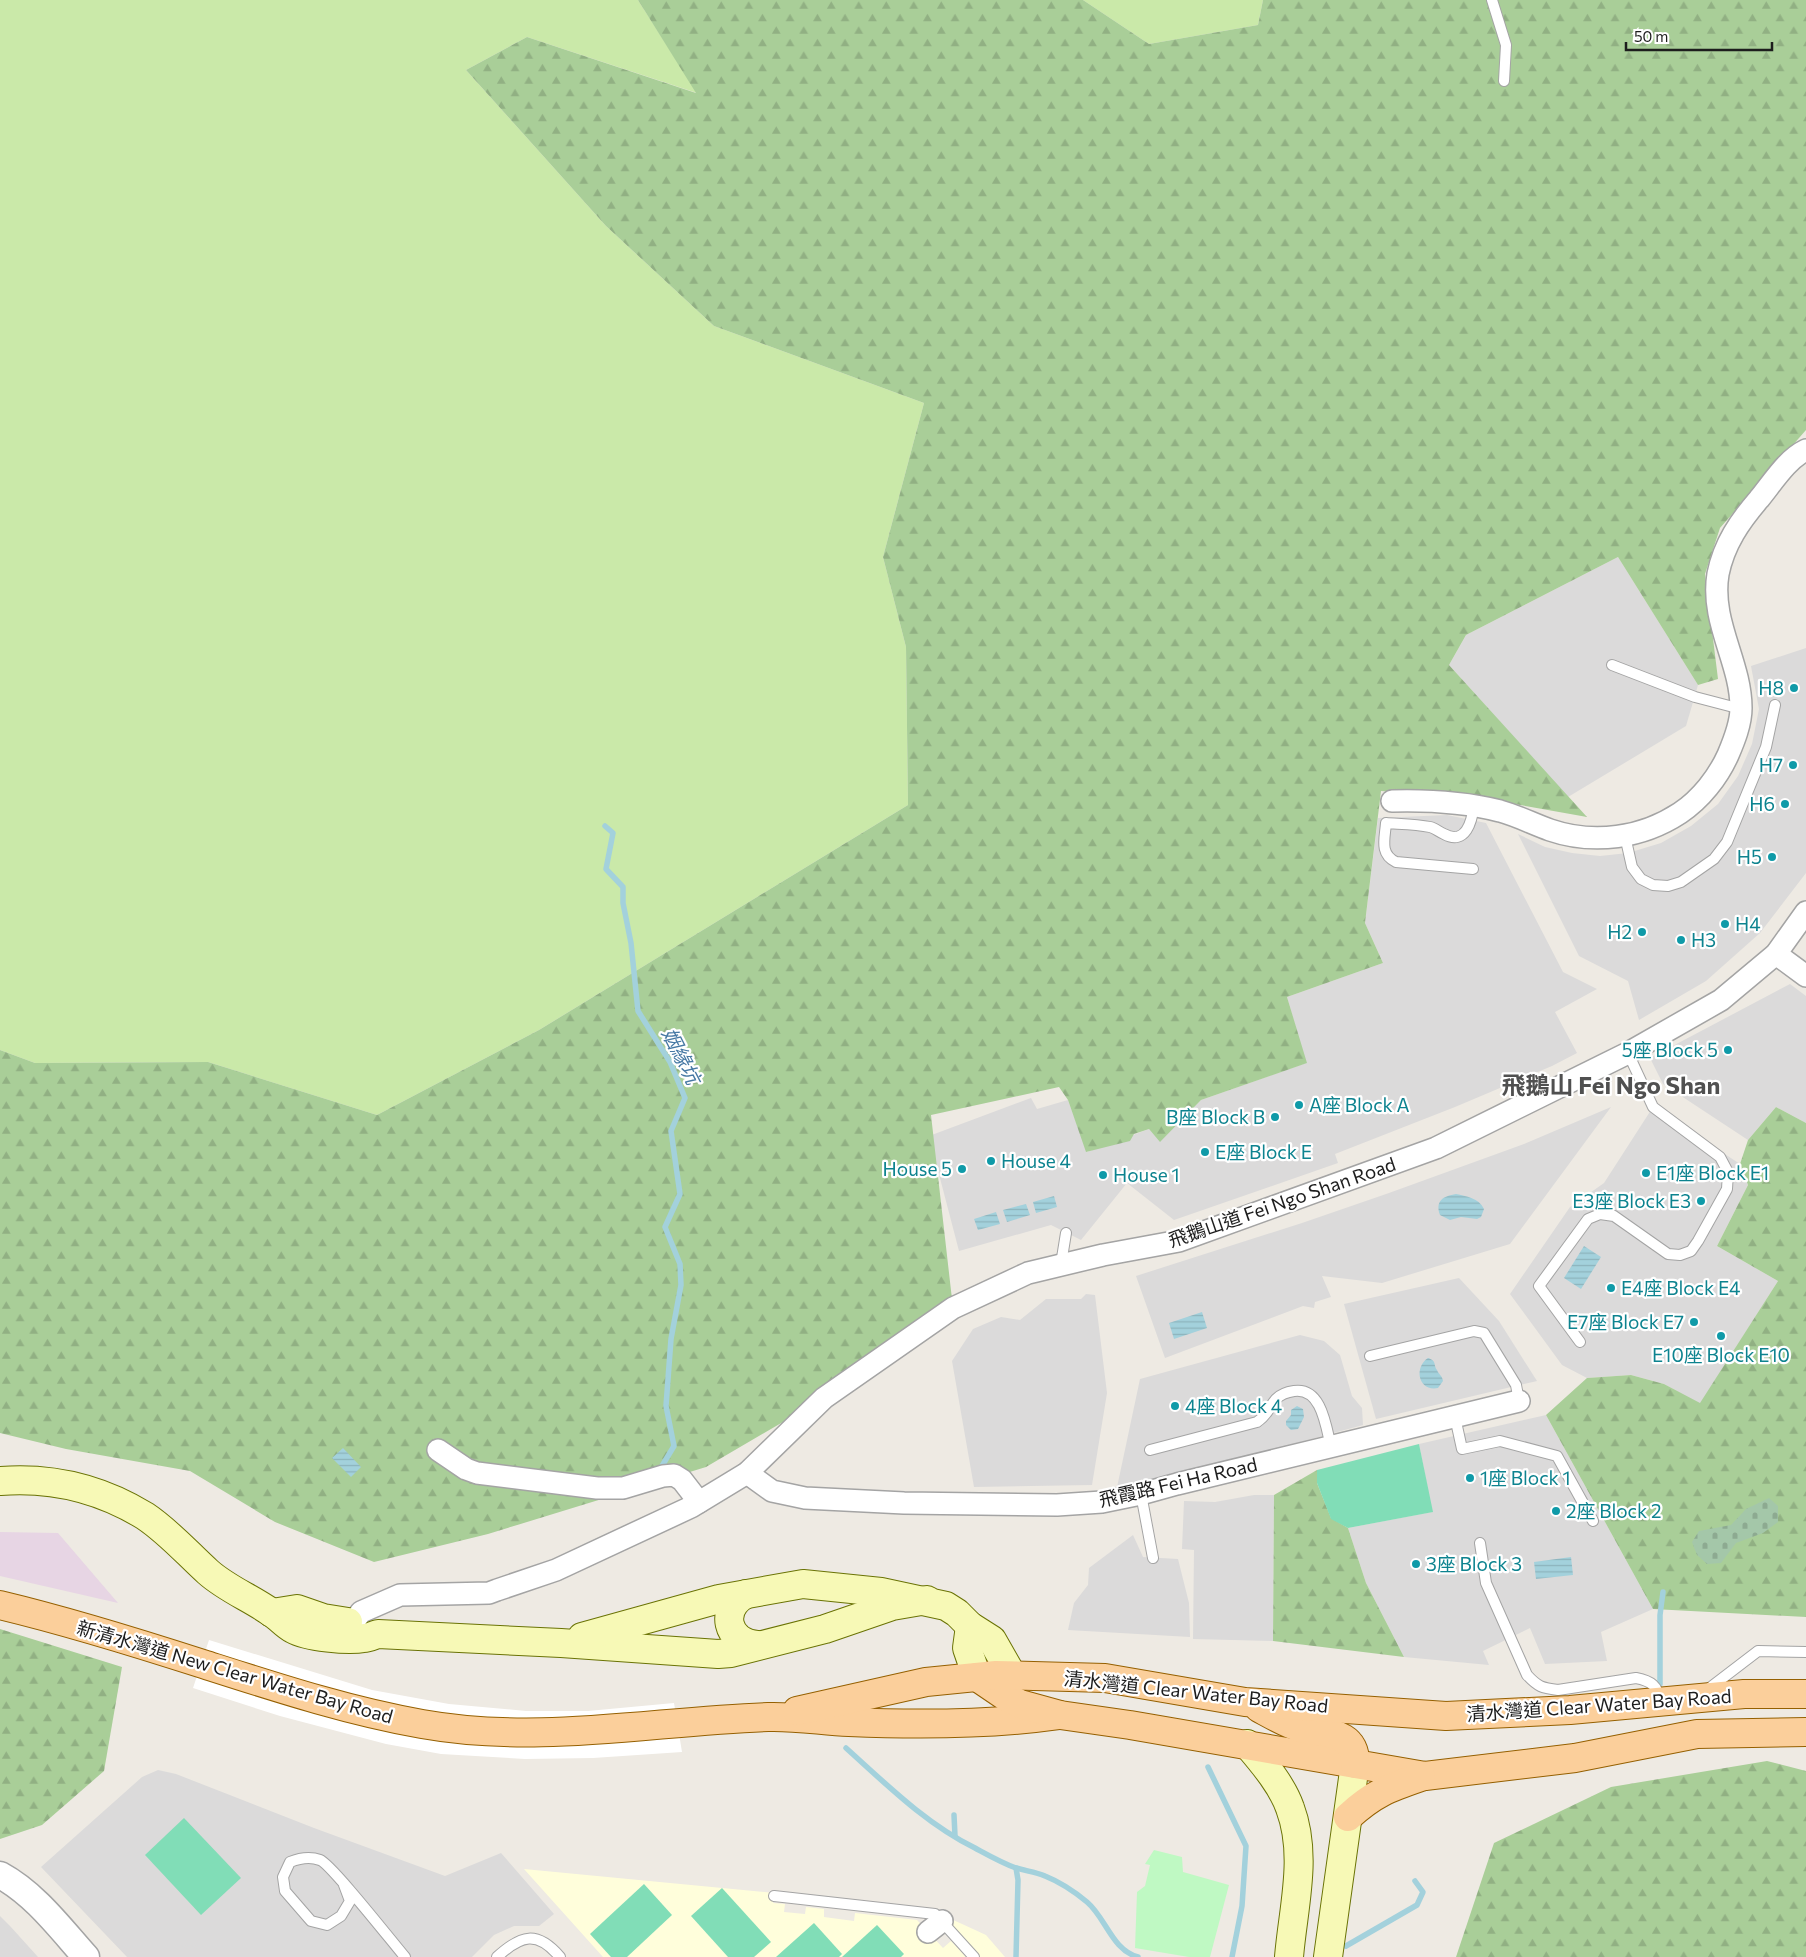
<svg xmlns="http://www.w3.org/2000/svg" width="1806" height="1957" viewBox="0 0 1806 1957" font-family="Commissioner,'Noto Sans TC',sans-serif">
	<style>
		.residential { fill: #dbdada }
		.industrial { fill: #e7d5e4 }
		.education { fill: #fffedb }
		.grass { fill: #cae9a9 }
		.forest { fill: url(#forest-firs) }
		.cemetery { fill: url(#cemetery-stones) }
		.park { fill: #bff9c3 }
		.pitch { fill: #81ddb7 }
		.water { fill: url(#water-rules) }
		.pier { fill: #fff }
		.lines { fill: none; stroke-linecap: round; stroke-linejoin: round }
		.stream { stroke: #a3d1dc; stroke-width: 5.5 }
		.service-casing { stroke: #a4a4a4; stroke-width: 12 }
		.minor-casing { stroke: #a4a4a4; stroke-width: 24 }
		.tertiary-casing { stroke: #a4a4a4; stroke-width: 29 }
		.secondary-casing { stroke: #6a7305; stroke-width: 30 }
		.primary-casing { stroke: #956001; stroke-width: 30 }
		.service { stroke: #fff; stroke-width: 10 }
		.minor { stroke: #fff; stroke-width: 21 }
		.tertiary { stroke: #fff; stroke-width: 26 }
		.secondary { stroke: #f7f9b6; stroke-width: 28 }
		.primary { stroke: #fbcf9b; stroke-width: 28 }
		.culture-dot { fill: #0f9aa8; stroke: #fff; stroke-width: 2 }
		.labels { text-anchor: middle; stroke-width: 4.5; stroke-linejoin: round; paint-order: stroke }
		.culture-label { font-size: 19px; fill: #0d838f; stroke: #fff; text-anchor: start }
		.street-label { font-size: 19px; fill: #1d1d1d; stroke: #fff }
		.water-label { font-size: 20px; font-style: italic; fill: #4779a4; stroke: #fff }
		.district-label { font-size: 24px; font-weight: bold; fill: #505050; stroke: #fff }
	</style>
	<defs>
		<pattern id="forest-firs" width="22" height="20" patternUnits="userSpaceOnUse" patternTransform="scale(1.25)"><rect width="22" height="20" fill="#a9ce98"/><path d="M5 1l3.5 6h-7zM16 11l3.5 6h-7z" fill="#91b083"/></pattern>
		<pattern id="cemetery-stones" width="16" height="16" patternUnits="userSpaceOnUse" patternTransform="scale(1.25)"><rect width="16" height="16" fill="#a4c7a9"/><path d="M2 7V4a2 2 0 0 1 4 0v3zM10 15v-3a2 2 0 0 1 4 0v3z" fill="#8daa91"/></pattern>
		<pattern id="water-rules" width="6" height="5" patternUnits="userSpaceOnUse" patternTransform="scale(1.25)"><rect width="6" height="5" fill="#a3d1dc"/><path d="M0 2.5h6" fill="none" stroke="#8cb3bc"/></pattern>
	</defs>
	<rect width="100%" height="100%" fill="#eeeae3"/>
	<g class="residential">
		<path d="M1618 557 1698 685 1686 726 1568 797 1449 665 1466 635Z"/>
		<path d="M1806 648V873L1760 933 1706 981 1639 1020 1628 981 1579 956 1518 834 1545 847 1572 853 1600 856 1628 853 1661 843 1691 826 1718 804 1738 776 1752 744 1759 709 1751 666Z"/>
		<path d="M1447 815 1486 823 1563 972 1597 989 1555 1012 1577 1053 1552 1066 1455 1107 1335 1154 1338 1163 1174 1220 1127 1183 1081 1240 1051 1225 959 1251 929 1136 1031 1098 1037 1109 1068 1100 1087 1152 1149 1129 1160 1141 1201 1100 1306 1063 1287 997 1383 963 1365 923 1378 818Z"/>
		<path d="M1790 984 1806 996V1123L1776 1107 1748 1140 1663 1084 1650 1058Z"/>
		<path d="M1611 1107 1510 1244 1382 1283 1322 1276 1331 1297 1315 1302 1314 1308 1303 1306 1165 1358 1136 1276 1302 1223 1389 1193 1524 1144Z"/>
		<path d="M1653 1107 1740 1164 1748 1185 1717 1246 1778 1281 1700 1404 1664 1384 1631 1375 1587 1378 1562 1365 1510 1294 1570 1207 1604 1183Z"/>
		<path d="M1459 1278 1499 1321 1537 1381 1376 1419 1344 1304Z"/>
		<path d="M1086 1294 1095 1295 1107 1393 1092 1485 974 1487 952 1361 973 1329 1001 1317 1020 1320 1046 1299H1081Z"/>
		<path d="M1300 1335 1324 1341 1340 1355 1352 1396 1362 1408 1363 1425 1116 1492 1140 1379Z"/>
		<path d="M1546 1415 1653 1609 1601 1632 1607 1661 1545 1664 1530 1628 1483 1651 1489 1665 1404 1657 1366 1583 1348 1528 1432 1512 1419 1444Z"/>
		<path d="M1254 1495H1274L1273 1641 1193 1639 1194 1550 1182 1549 1184 1501 1215 1502Z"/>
		<path d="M1133 1535 1143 1557 1178 1559 1189 1603 1190 1637 1068 1630 1074 1603 1088 1585 1089 1568Z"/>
		<path d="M158 1770 176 1774 314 1828 445 1876 501 1853 554 1914 539 1926H514L494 1935 472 1957H127L41 1867 142 1777Z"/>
		<path d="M0 1916 10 1926 38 1957H0Z"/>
	</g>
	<path class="industrial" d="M0 1532 58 1533 118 1603 0 1576Z"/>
	<g class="education">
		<path d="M524 1869 774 1893 773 1903 785 1904 784 1912 805 1914 806 1907 824 1909V1917L854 1921 855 1913 917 1920 943 1948 951 1941 966 1957H603Z"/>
		<path d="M949 1918 986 1935 1005 1957H976L945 1921Z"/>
	</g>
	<g class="grass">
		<path d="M0 0H638L697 93 527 37 466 70 606 226 714 326 924 403 883 557 906 647 908 805 539 1030 377 1115 208 1062 35 1063 0 1050Z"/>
		<path d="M1083 0H1263L1258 25 1149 44Z"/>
	</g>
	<g class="forest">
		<path d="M638 0H1083L1149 44 1258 25 1263 0H1806V430L1720 528 1705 574 1718 679 1698 685 1618 557 1466 635 1449 665 1587 817 1492 800 1381 791 1365 923 1383 963 1287 997 1307 1063 1201 1100 1160 1142 1149 1129 1134 1134 1130 1141 1086 1152 1068 1100 1059 1087 931 1115 953 1308 824 1398 706 1467 488 1534 374 1562 275 1522 190 1471 66 1449 0 1433V1050L35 1063 208 1062 377 1115 539 1030 908 805 906 647 883 557 924 403 714 326 606 226 466 70 527 37 696 93Z"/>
		<path d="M1776 1107 1806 1123V1617L1653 1609 1546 1415 1587 1378 1631 1375 1664 1384 1700 1403 1778 1281 1717 1246 1748 1185 1740 1164 1748 1140Z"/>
		<path d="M1317 1470V1483L1331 1518 1348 1528 1366 1583 1404 1657 1273 1641 1274 1495Z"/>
		<path d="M0 1629 122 1667 104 1771 42 1825 0 1839Z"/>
		<path d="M1767 1761 1806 1771V1957H1456L1494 1843 1611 1787Z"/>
	</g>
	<path class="cemetery" d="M1769 1498 1778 1506V1522L1763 1533 1736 1543 1721 1563 1707 1564 1697 1555 1692 1542 1699 1531 1731 1525 1746 1509Z"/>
	<path class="park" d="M1154 1850 1182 1857 1183 1872 1229 1885 1210 1957H1189L1135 1948 1137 1892 1145 1886 1150 1865 1145 1864Z"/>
	<g class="pitch">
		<path d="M1419 1444 1433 1512 1348 1528 1331 1519 1317 1483V1470Z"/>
		<path d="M184 1818 241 1878 201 1915 145 1855Z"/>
		<path d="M644 1884 672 1915 627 1957H611L590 1934Z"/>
		<path d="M722 1888 771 1942 754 1957H728L691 1916Z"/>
		<path d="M814 1923 842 1954 839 1957H776Z"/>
		<path d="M877 1925 904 1954 901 1957H842Z"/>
	</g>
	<g class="water">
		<path d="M1456 1194C1466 1196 1479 1198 1484 1209L1481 1217 1477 1219 1461 1217 1450 1220 1440 1215C1435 1201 1443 1196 1456 1194Z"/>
		<path d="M1054 1196 1057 1207 1036 1213 1033 1202Z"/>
		<path d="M1026 1204 1030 1215 1007 1222 1003 1210Z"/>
		<path d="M996 1212 1000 1224 978 1230 974 1219Z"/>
		<path d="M1584 1246 1601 1257 1581 1289 1564 1278Z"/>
		<path d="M1202 1312 1207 1328 1174 1339 1169 1323Z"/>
		<path d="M1428 1358C1437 1361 1433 1364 1437 1370 1439 1375 1442 1375 1443 1381L1438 1388C1419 1392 1413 1368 1428 1358Z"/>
		<path d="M1297 1406 1303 1409 1304 1417 1298 1429 1291 1430 1286 1425V1421L1291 1415V1410Z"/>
		<path d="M343 1448 361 1467 351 1477 332 1458Z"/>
		<path d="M1571 1557 1573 1575 1536 1579 1534 1562Z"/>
	</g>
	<path class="pier" d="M209 1640 372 1690 449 1704 526 1711H588L674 1703 682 1752 593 1758 525 1759 441 1754 386 1744 280 1716 193 1688Z"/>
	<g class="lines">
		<g class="stream">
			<path d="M605 826 613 833 606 869 623 887V903L631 943 638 1011 670 1062 685 1098 671 1131 680 1194 665 1227 680 1264 681 1285 671 1339 666 1406 674 1446 659 1471"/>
			<path d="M1660 1684V1615L1663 1592"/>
			<path d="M846 1748C886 1784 926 1824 975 1848 988 1855 1002 1863 1016 1868 1026 1871 1036 1872 1045 1876 1060 1882 1075 1892 1087 1902 1106 1918 1112 1950 1138 1957"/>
			<path d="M1208 1767 1246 1846 1242 1906 1232 1957"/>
			<path d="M954 1815 955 1836"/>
			<path d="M1346 1946 1417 1905 1423 1892 1415 1881"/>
			<path d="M1016 1957 1018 1880 1016 1868"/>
		</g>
		<defs>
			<g id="service">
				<path d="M1492 0 1506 45 1504 81"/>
				<path d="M1612 665 1695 697 1741 709"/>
				<path d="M1625 836 1632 867 1641 879 1653 885 1668 886 1681 882 1714 859 1727 842 1766 747 1775 705"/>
				<path d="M1473 869 1396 862C1379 854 1385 838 1386 823 1400 824 1416 824 1430 827 1435 828 1439 832 1444 834 1466 846 1472 821 1474 805"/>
				<path d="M1061 1264 1066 1233"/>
				<path d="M1580 1342 1539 1286 1588 1219 1600 1214 1614 1216 1668 1254 1680 1255 1691 1251 1698 1241 1727 1189 1728 1172 1720 1157 1653 1107 1628 1053"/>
				<path d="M1370 1356 1474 1331 1484 1333 1516 1385 1519 1401"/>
				<path d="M1455 1417 1462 1449 1500 1441 1557 1456 1593 1521"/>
				<path d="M1150 1450 1257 1422C1269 1414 1268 1408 1276 1399 1281 1394 1287 1392 1294 1391 1322 1387 1326 1427 1331 1447"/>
				<path d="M1141 1494 1153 1558"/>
				<path d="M1480 1543 1486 1583 1527 1675C1538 1687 1542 1688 1558 1690L1636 1678C1652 1681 1657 1686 1661 1701"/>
				<path d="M1707 1690 1758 1651 1806 1652"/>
				<path d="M344 1885 350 1901 341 1916 327 1925 311 1921 285 1891 283 1877 290 1862C300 1858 309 1856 320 1860 331 1864 393 1943 405 1957"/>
				<path d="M774 1896 935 1914 974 1957"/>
				<path d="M497 1957C521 1935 537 1930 560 1957"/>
			</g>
			<g id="minor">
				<path d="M1392 801C1429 800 1464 802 1500 811 1518 816 1533 824 1550 830 1594 845 1642 838 1680 813 1701 799 1718 777 1728 755 1734 741 1741 724 1741 708 1741 662 1710 622 1718 574 1724 544 1740 521 1759 499 1773 482 1787 459 1806 450"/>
				<path d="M1776 954 1806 976"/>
				<path d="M438 1450 466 1469 477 1473 597 1488H623L663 1476 674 1475 682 1480 699 1502"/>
				<path d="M747 1473 772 1491 805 1498 904 1503 1057 1505 1102 1502 1141 1494 1177 1484 1519 1401"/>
				<path d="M346 1638 353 1623 361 1612 400 1595 489 1593 497 1590 556 1570 691 1507 747 1473 824 1398 953 1308 1028 1273 1103 1255 1179 1241 1436 1148 1628 1053 1721 1000 1776 954 1806 912"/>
				<path d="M928 1932 942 1921"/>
			</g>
			<path id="tertiary" d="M0 1875C35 1894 60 1928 86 1957"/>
			<g id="secondary">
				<path d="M0 1481C51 1477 101 1489 145 1516 169 1532 187 1553 208 1572 227 1589 251 1598 272 1613 279 1617 285 1625 293 1629 307 1637 348 1641 364 1638 369 1638 374 1635 378 1634L561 1643 718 1654 731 1653 825 1629 892 1606 927 1600"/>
				<path d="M746 1594C719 1609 726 1642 757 1645"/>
				<path d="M272 1613 297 1609 323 1618 348 1622"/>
				<path d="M970 1626 967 1648 977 1677"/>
				<path d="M582 1637 719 1599 803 1584 881 1592 946 1606 957 1613 970 1626 992 1640 1012 1675"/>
				<path d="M1247 1744C1263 1763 1282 1785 1290 1808 1308 1856 1293 1908 1289 1957"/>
				<path d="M1328 1957 1355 1764"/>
			</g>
			<g id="primary">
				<path d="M0 1605C67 1621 138 1643 203 1664 275 1687 348 1711 422 1724 539 1745 652 1721 768 1717 795 1716 823 1721 849 1722 920 1725 990 1725 1060 1715"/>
				<path d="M977 1677 1005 1696 1020 1704 1060 1715 1130 1725 1425 1776 1575 1758 1697 1734 1806 1732"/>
				<path d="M1259 1708C1272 1715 1287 1724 1301 1728 1325 1734 1356 1730 1355 1764"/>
				<path d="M797 1711 926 1682 996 1675 1105 1678 1245 1702 1446 1716 1570 1710 1744 1694H1806"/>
				<path d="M1348 1817C1374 1793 1389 1788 1421 1777"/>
			</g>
		</defs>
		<use href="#service" class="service-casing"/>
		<use href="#minor" class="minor-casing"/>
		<use href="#tertiary" class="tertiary-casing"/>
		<use href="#secondary" class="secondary-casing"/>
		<use href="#primary" class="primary-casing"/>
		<use href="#service" class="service"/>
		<use href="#minor" class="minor"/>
		<use href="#tertiary" class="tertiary"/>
		<use href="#secondary" class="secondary"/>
		<use href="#primary" class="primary"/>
	</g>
	<g class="culture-dot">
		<circle cx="1794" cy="688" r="5"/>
		<circle cx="1793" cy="765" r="5"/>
		<circle cx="1785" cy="804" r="5"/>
		<circle cx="1772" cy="857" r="5"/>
		<circle cx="1725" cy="924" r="5"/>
		<circle cx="1642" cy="932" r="5"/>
		<circle cx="1681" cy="940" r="5"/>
		<circle cx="1728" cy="1050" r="5"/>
		<circle cx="1299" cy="1105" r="5"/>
		<circle cx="1275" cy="1117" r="5"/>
		<circle cx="1205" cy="1152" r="5"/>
		<circle cx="991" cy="1161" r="5"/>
		<circle cx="962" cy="1169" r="5"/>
		<circle cx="1646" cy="1173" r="5"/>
		<circle cx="1103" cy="1175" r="5"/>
		<circle cx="1701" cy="1201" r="5"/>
		<circle cx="1611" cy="1288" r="5"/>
		<circle cx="1694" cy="1322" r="5"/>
		<circle cx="1721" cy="1336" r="5"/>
		<circle cx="1175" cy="1406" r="5"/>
		<circle cx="1470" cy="1478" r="5"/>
		<circle cx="1556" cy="1511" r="5"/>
		<circle cx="1416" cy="1564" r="5"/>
	</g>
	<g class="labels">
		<g class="culture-label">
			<text x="1784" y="695" text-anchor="end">H8</text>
			<text x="1783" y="772" text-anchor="end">H7</text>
			<text x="1775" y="811" text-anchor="end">H6</text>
			<text x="1762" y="864" text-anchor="end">H5</text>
			<text x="1735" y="931">H4</text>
			<text x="1632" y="939" text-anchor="end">H2</text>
			<text x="1691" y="947">H3</text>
			<text x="1718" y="1057" text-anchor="end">5座 Block 5</text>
			<text x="1309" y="1112">A座 Block A</text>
			<text x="1265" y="1124" text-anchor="end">B座 Block B</text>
			<text x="1215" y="1159">E座 Block E</text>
			<text x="1001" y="1168">House 4</text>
			<text x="952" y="1176" text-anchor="end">House 5</text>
			<text x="1656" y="1180">E1座 Block E1</text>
			<text x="1113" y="1182">House 1</text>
			<text x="1691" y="1208" text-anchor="end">E3座 Block E3</text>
			<text x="1621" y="1295">E4座 Block E4</text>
			<text x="1684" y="1329" text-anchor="end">E7座 Block E7</text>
			<text x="1721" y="1362" text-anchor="middle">E10座 Block E10</text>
			<text x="1185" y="1413">4座 Block 4</text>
			<text x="1480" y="1485">1座 Block 1</text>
			<text x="1566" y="1518">2座 Block 2</text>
			<text x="1426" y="1571">3座 Block 3</text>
		</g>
		<g class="street-label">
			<text transform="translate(1282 1202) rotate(-19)" y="7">飛鵝山道 Fei Ngo Shan Road</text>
			<text transform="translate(1178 1482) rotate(-13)" y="7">飛霞路 Fei Ha Road</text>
			<text transform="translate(235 1672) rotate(16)" y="7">新清水灣道 New Clear Water Bay Road</text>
			<text transform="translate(1196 1692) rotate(6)" y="7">清水灣道 Clear Water Bay Road</text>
			<text transform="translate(1599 1705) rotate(-4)" y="7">清水灣道 Clear Water Bay Road</text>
		</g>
		<g class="water-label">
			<text transform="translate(681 1056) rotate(63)" y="7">姻緣坑</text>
		</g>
		<g class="district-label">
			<text x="1611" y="1094">飛鵝山 Fei Ngo Shan</text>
		</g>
	</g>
	<path d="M1626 42v8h146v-8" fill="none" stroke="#1d1d1d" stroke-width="2.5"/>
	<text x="1634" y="42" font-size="15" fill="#1d1d1d" stroke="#ffffff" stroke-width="4" paint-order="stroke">50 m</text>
</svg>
